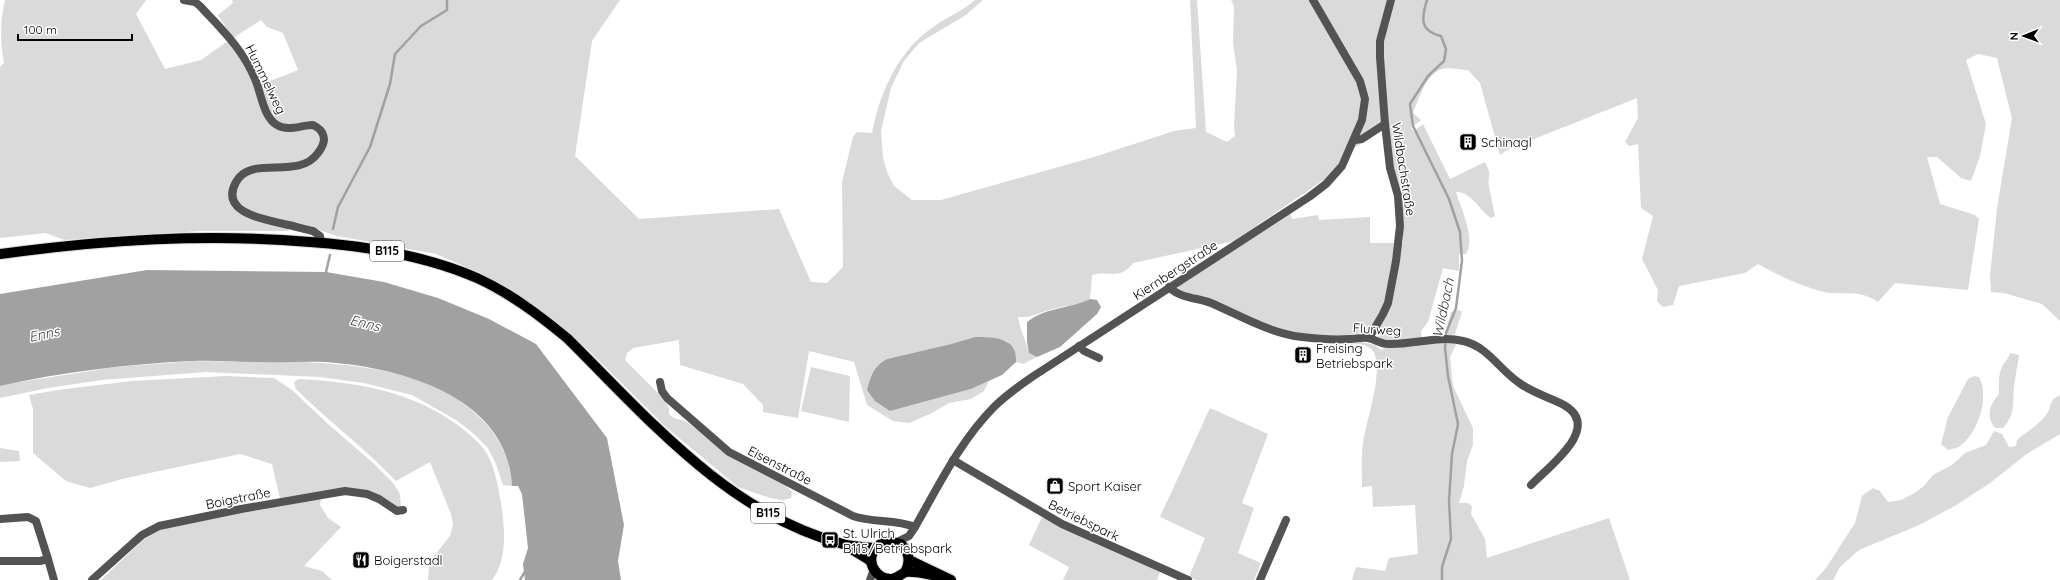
<svg xmlns="http://www.w3.org/2000/svg" width="2060" height="580" viewBox="0 0 2060 580" font-family="Quicksand,sans-serif">
	<style>
		.green { fill: #dadada }
		.water { fill: #a1a1a1 }
		.lines { fill: none; stroke-linecap: round; stroke-linejoin: round }
		.stream { stroke: #a1a1a1; stroke-width: 2.5 }
		.primary-casing { stroke: #dbdbdb; stroke-width: 12 }
		.minor { stroke: #535353; stroke-width: 8 }
		.tertiary { stroke: #535353; stroke-width: 8 }
		.primary { stroke: #000; stroke-width: 10 }
		.labels { text-anchor: middle; stroke-width: 3; stroke-linejoin: round; paint-order: stroke }
		.shield { fill: #fff; stroke: #4c4c4c; stroke-width: 1 }
		.shield-label { font-size: 12px; font-weight: bold; fill: #000 }
		.street-label { font-size: 13px; fill: #000; stroke: #fff }
		.poi-label { font-size: 13px; fill: #000; stroke: #fff; text-anchor: start }
		.water-label { font-size: 14px; font-style: italic; fill: #424242; stroke: #fff }
	</style>
	<rect width="100%" height="100%" fill="#fff"/>
	<g class="green">
		<path d="M5 0H146L136 14 165 69 201 60 228 41 237 50 255 87 298 70 283 33 267 27 261 20 233 38 218 15 233 3 232 0H620L592 41 575 156 639 219 779 209 811 282 827 283 843 267 842 182 853 137 857 132 872 133C880 91 899 49 936 25 949 16 963 11 975 0H983L966 15 919 43 904 61 891 88 881 131 883 158 887 172 894 186 912 200H941L1094 157 1174 131 1196 128 1190 0H1197L1206 132 1227 142 1235 136 1234 126 1237 71 1233 43 1234 6 1231 0H1309L1360 87 1362 104 1356 128 1339 163 1325 179 1234 241 1133 263C1119 281 1110 270 1092 275L1090 299C1076 306 1061 306 1046 311 1033 315 1033 317 1018 317 1020 330 1026 340 1029 353L1037 357 1023 364 1016 362C1017 353 1012 348 1007 341L975 337 951 344 887 359 890 411 971 389 989 381 984 391 971 399 949 403 932 413 909 423 893 421 867 405 854 362 809 351 798 418 763 412V405L743 384 680 365 679 340 633 348 627 353 625 360 664 399 669 408V414L674 418 685 421 765 475 786 486 792 492 791 498 783 500 770 498 738 487 667 428 586 348 549 317 522 298 482 274 436 254 337 236 296 222 288 231H200L64 240 46 233 0 238V67L4 63C0 42 0 21 5 0Z"/>
		<path d="M1316 0H2060V321L2042 304 2004 293 1991 292 1990 276 1997 208 2012 118 1997 58 1978 54 1966 60 1986 124 1980 156 1971 181 1961 178 1937 157H1927L1940 204 1975 215 1979 219 1968 290 1895 283 1878 302C1857 288 1845 296 1824 292 1800 286 1780 276 1758 264L1745 273 1679 286 1673 305 1663 307 1657 301 1658 290 1642 259 1653 216 1641 208 1638 144 1629 146 1625 142 1638 118 1637 98 1509 149 1500 155 1480 83 1468 70C1460 70 1449 67 1442 69 1425 75 1419 99 1413 113L1421 120 1411 128 1414 131 1423 124 1450 179 1485 162C1493 177 1487 175 1489 187 1491 197 1493 206 1495 216L1491 218C1479 210 1472 192 1456 192 1461 209 1476 238 1466 254H1459V271L1443 268 1428 322 1421 331 1422 339 1403 342 1381 340 1378 336V329L1372 327C1355 342 1304 337 1283 331 1248 320 1217 299 1181 291L1178 289V285L1290 213 1292 219 1318 215 1319 220 1370 217V243H1403V217L1393 172 1388 127 1354 148 1360 131 1367 96Z"/>
		<path d="M1459 310 1462 312 1455 334 1444 337 1451 312Z"/>
		<path d="M1357 341 1375 345 1381 350 1386 347 1444 341 1457 343 1450 357 1453 386 1473 428V445L1467 461 1464 486 1459 503H1468L1472 506 1471 514 1485 539 1487 558 1609 518 1630 580H1352L1356 567 1385 571 1389 558 1418 554 1415 505 1373 507 1372 486 1362 487C1362 473 1361 458 1363 443 1365 424 1388 361 1370 348 1362 342 1338 343 1328 343Z"/>
		<path d="M2010 353 2019 355C2018 364 2016 371 2015 380 2011 400 2018 411 2003 428H1995C1986 415 1989 406 1999 394 1999 386 1998 375 2002 367 2004 362 2008 360 2010 353Z"/>
		<path d="M194 361C284 363 420 350 485 423 501 441 511 461 512 486L503 485 496 464 488 448 473 433 456 420 412 395 364 383 320 377 206 372 102 380 48 388 0 398V386L13 383 116 367Z"/>
		<path d="M811 367 850 376 849 422 801 411Z"/>
		<path d="M227 376 274 378 292 390 327 423 372 462 393 483 400 494 401 507 400 508 370 494 280 499 272 464 240 454 126 478 90 488 66 481 33 453V409L29 395 57 390 132 381Z"/>
		<path d="M1974 376 1979 377C1990 397 1978 433 1960 446 1958 448 1952 449 1948 450L1941 444 1948 417 1968 379Z"/>
		<path d="M299 379C356 382 412 391 459 426 469 434 481 443 487 454 496 470 499 491 502 510 505 533 507 560 492 580H428L430 561 450 536 453 525 451 514 430 462 396 481C365 448 328 421 296 389L294 382Z"/>
		<path d="M2060 395V434L2028 453 1990 483 1953 507 1919 525 1859 550 1840 567 1833 580H1815L1826 568 1855 523 1862 496 1873 488 1880 491 1888 502 1901 500 1913 494 1924 486 1933 475 1952 465 1965 453 1986 445 1994 431 2002 434 2009 447 2016 446 2017 440C2026 432 2039 425 2046 415 2053 407 2047 401 2060 395Z"/>
		<path d="M1210 408 1268 434 1242 503 1254 508 1238 553 1261 563 1254 580H1196L1189 577 1205 538 1160 517Z"/>
		<path d="M0 448 19 451 20 461 0 462Z"/>
		<path d="M321 498 320 505 328 518 341 527 304 566 322 571 332 580H101L147 536 161 529 196 520Z"/>
		<path d="M1042 517 1160 572 1157 580H1063L1069 567 1029 545Z"/>
	</g>
	<g class="water">
		<path d="M147 270 326 272 384 282 438 298 489 319 536 344 607 438 624 525 618 561 621 580H525L523 564 528 548 522 494 518 486H512C508 396 399 367 325 362 304 361 283 363 262 362 239 362 215 360 192 361 128 364 62 372 0 386V294Z"/>
		<path d="M1090 299 1097 300 1101 307 1097 314 1060 347 1037 357 1029 353 1027 342V322C1046 307 1069 309 1090 299Z"/>
		<path d="M975 337C993 337 1018 337 1016 362L1002 375 971 389 890 411 875 401 867 390C871 375 874 366 887 359L951 344Z"/>
	</g>
	<g class="lines">
		<g class="stream">
			<path d="M1427 0C1421 19 1420 31 1441 36L1446 49 1444 61 1428 76 1410 104 1413 126 1449 199 1460 232 1462 261 1456 308 1446 333 1445 348 1448 376 1458 424 1452 454 1449 501 1451 539 1442 567V580"/>
			<path d="M333 229 338 207 370 147 390 84 395 54 421 26 447 10V0"/>
			<path d="M326 272 330 255"/>
			<path d="M520 580 526 570"/>
		</g>
		<defs>
			<g id="primary">
				<path d="M0 254C104 240 206 233 310 242 367 246 424 255 477 278 510 293 539 315 567 338 648 418 728 514 843 544 853 547 865 547 876 548"/>
				<path d="M848 547 871 561"/>
				<path d="M909 560 951 580"/>
				<path d="M905 572C911 562 909 552 901 544L888 541C881 543 876 546 873 552 867 565 878 580 892 579 898 578 902 573 906 572 916 571 930 575 940 576"/>
			</g>
		</defs>
		<use href="#primary" class="primary-casing"/>
		<g class="minor">
			<path d="M184 0 195 2 200 6C222 30 242 48 255 79 261 92 263 117 277 125 288 132 301 125 313 125 319 128 323 131 324 139 324 144 321 149 318 153 298 181 251 154 236 182 219 213 264 219 284 224 294 226 304 229 313 231L320 236 321 242"/>
			<path d="M1355 140 1362 139 1385 124"/>
			<path d="M1169 287C1179 298 1199 298 1211 303 1241 316 1269 333 1302 337 1318 339 1334 340 1350 339 1356 339 1362 337 1368 338 1375 339 1380 344 1388 344 1413 345 1439 335 1463 341 1487 346 1499 369 1518 382 1532 393 1549 397 1564 405 1603 428 1548 467 1531 485"/>
			<path d="M1369 338 1383 314 1388 303 1396 261 1400 226 1398 196 1390 168 1385 124 1380 57V41L1391 0"/>
			<path d="M1079 346 1084 351 1099 358"/>
			<path d="M660 382 662 391 667 398 729 452 853 516C873 523 895 519 915 527"/>
			<path d="M953 460 1062 524 1188 580"/>
			<path d="M0 519 28 517 36 521 48 559"/>
			<path d="M0 561H40L48 559 54 580"/>
			<path d="M92 580 142 535 159 526 241 509 345 491 367 494 379 499 397 511 403 510"/>
			<path d="M1260 580 1286 520"/>
		</g>
		<g class="tertiary">
			<path d="M897 542 909 536 915 527C938 487 960 441 994 407 1005 396 1019 386 1032 377L1309 197 1326 184 1342 166 1362 120 1365 99 1360 81 1313 0"/>
			<path d="M870 580 874 569"/>
		</g>
		<use href="#primary" class="primary"/>
	</g>
	<defs>
		<symbol id="building-square" viewBox="-11 -11 22 22"><rect x="-9" y="-9" width="18" height="18" rx="4" fill="#000" stroke="#fff"/><path d="M-4-6H4V6H1V3H-1V6H-4ZM-2.5-4.3h1.7v1.8h-1.7ZM.8-4.3h1.7v1.8H.8ZM-2.5-1h1.7V.8h-1.7ZM.8-1h1.7V.8H.8Z" fill="#fff"/></symbol>
		<symbol id="shop-square" viewBox="-11 -11 22 22"><rect x="-9" y="-9" width="18" height="18" rx="4" fill="#000" stroke="#fff"/><path d="M-5-2.5h2.3a2.7 3.5 0 0 1 5.4 0H5L5.5 6h-11ZM-1.5-2.5h3a1.5 2.3 0 0 0-3 0Z" fill="#fff"/></symbol>
		<symbol id="bus-square" viewBox="-11 -11 22 22"><rect x="-9" y="-9" width="18" height="18" rx="4" fill="#000" stroke="#fff"/><path d="M-5-6H5V4H4V6H2V4H-2V6H-4V4H-5ZM-3.5-4V0h7V-4ZM-3.5 1.2v1.5H-2V1.2ZM2 1.2v1.5H3.5V1.2Z" fill="#fff"/></symbol>
		<symbol id="restaurant-square" viewBox="-11 -11 22 22"><rect x="-9" y="-9" width="18" height="18" rx="4" fill="#000" stroke="#fff"/><path d="M-5-6h1v4h1v-4h1v4h1v-4h1v5L-1.5 .5V6h-2V.5L-5-1ZM5-6V6H3V1.5H1.5Q1.5-4 5-6Z" fill="#fff"/></symbol>
	</defs>
	<g fill-rule="evenodd">
		<use href="#building-square" x="1458" y="132" width="20" height="20"/>
		<use href="#building-square" x="1293" y="345" width="20" height="20"/>
		<use href="#shop-square" x="1045" y="476" width="20" height="20"/>
		<use href="#bus-square" x="820" y="530" width="20" height="20"/>
		<use href="#restaurant-square" x="351" y="550" width="20" height="20"/>
	</g>
	<g class="labels">
		<g class="shield">
			<rect x="370" y="241" width="34" height="20" rx="3"/>
			<rect x="751" y="503" width="34" height="20" rx="3"/>
		</g>
		<g class="shield-label">
			<text x="387" y="255">B115</text>
			<text x="768" y="517">B115</text>
		</g>
		<g class="street-label">
			<text transform="translate(266 79) rotate(64)" y="5">Hummelweg</text>
			<text transform="translate(1404 169) rotate(81)" y="5">Wildbachstraße</text>
			<text transform="translate(1175 270) rotate(-33)" y="5">Kiernbergstraße</text>
			<text transform="translate(1377 329) rotate(4)" y="5">Flurweg</text>
			<text transform="translate(780 465) rotate(27)" y="5">Eisenstraße</text>
			<text transform="translate(238 498) rotate(-11)" y="5">Boigstraße</text>
			<text transform="translate(1084 520) rotate(26)" y="5">Betriebspark</text>
		</g>
		<g class="poi-label">
			<text x="1481" y="147">Schinagl</text>
			<text x="1316" y="353">Freising<tspan x="1316" dy="15">Betriebspark</tspan></text>
			<text x="1068" y="491">Sport Kaiser</text>
			<text x="843" y="538">St. Ulrich<tspan x="843" dy="15">B115/Betriebspark</tspan></text>
			<text x="374" y="565">Boigerstadl</text>
		</g>
		<g class="water-label">
			<text transform="translate(1443 308) rotate(-78)" y="5">Wildbach</text>
			<text transform="translate(365 323) rotate(14)" y="5">Enns</text>
			<text transform="translate(44 334) rotate(-12)" y="5">Enns</text>
		</g>
	</g>
	<g transform="translate(2024 36) rotate(269)" stroke="#ffffff" stroke-width="3" paint-order="stroke">
	<path d="M0-3L7 15L0 10L-7 15Z" fill="#000000"/>
	<text y="-6" font-size="11" font-weight="bold" text-anchor="middle" fill="#000000">N</text>
	</g>
	<path d="M18 34v6h114v-6" fill="none" stroke="#000000" stroke-width="2"/>
	<text x="24" y="34" font-size="12" fill="#000000" stroke="#ffffff" stroke-width="3" paint-order="stroke">100 m</text>
</svg>
